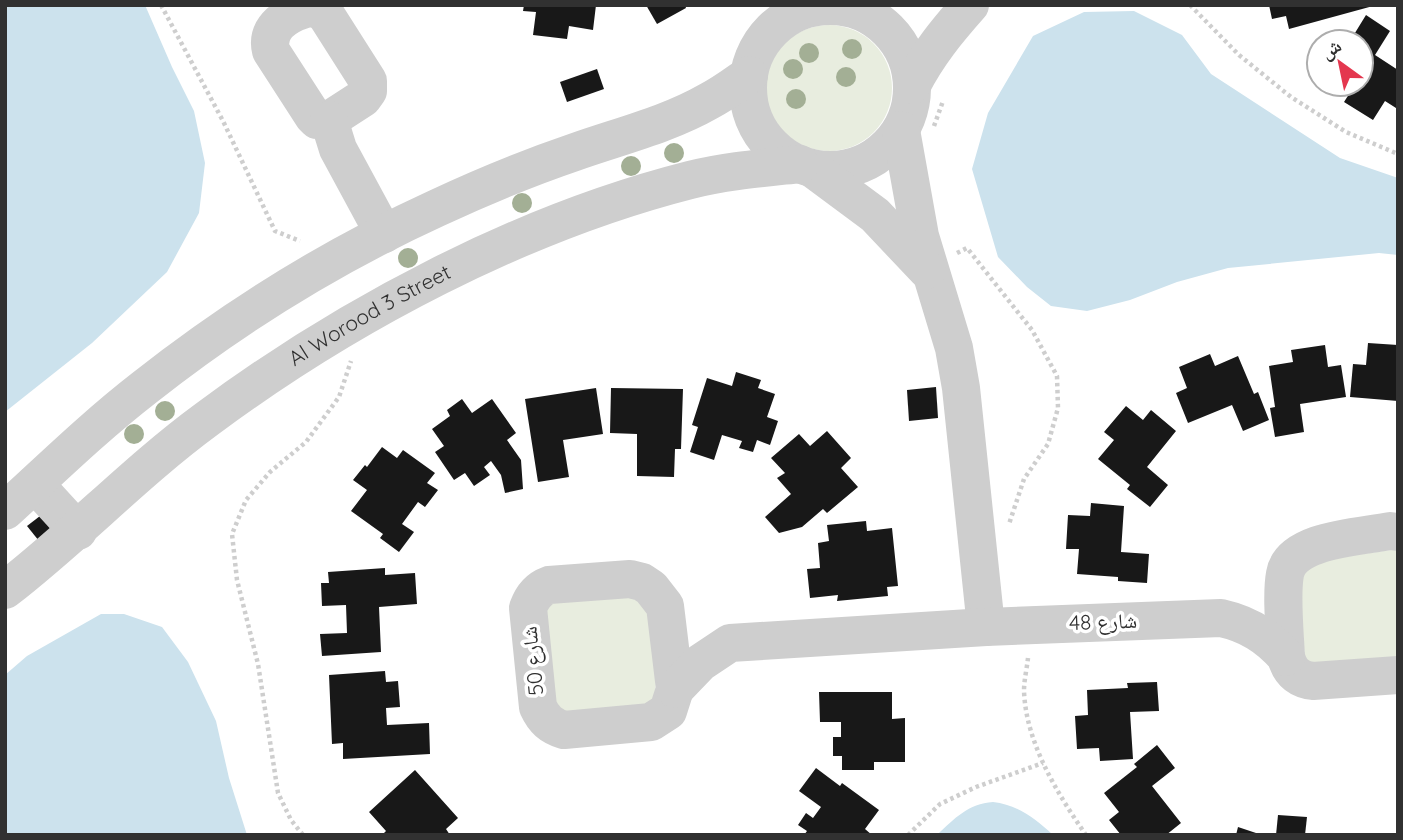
<svg xmlns="http://www.w3.org/2000/svg" width="1403" height="840" viewBox="0 0 1403 840" font-family="Quicksand,'Noto Naskh Arabic',sans-serif">
	<style>
		.green { fill: #e8eddf }
		.water { fill: #cce2ed }
		.building { fill: #181818 }
		.lines { fill: none; stroke-linecap: round; stroke-linejoin: round }
		.path { stroke: #cecece; stroke-width: 4.5; stroke-dasharray: 3.5 3.5; stroke-linecap: butt }
		.minor { stroke: #cecece; stroke-width: 38 }
		.tree { fill: #a3af95 }
		.labels { text-anchor: middle; stroke-width: 7; stroke-linejoin: round; paint-order: stroke }
		.street-label { font-size: 21px; fill: #313131; stroke: #fff }
	</style>
	<rect width="100%" height="100%" fill="#fff"/>
	<g class="green">
		<circle cx="829" cy="88" r="63"/>
		<path d="M1398 549V664L1322 671 1305 661 1298 563Z"/>
		<path d="M632 592 658 611 655 706 569 717 551 707 543 609 550 602Z"/>
	</g>
	<g class="water">
		<path d="M5 5H145L172 67 194 111 205 163 199 213 167 272 92 343 5 412Z"/>
		<path d="M1134 11 1182 35 1211 74 1340 158 1398 178V255L1379 253 1228 268 1177 282 1130 300 1087 311 1051 306 1027 287 998 257 972 169 988 113 1033 36 1084 12Z"/>
		<path d="M101 614H124L162 627 188 662 216 721 229 778 247 835H5V675L27 656Z"/>
		<path d="M993 802C1018 805 1035 818 1053 835H937C955 818 968 804 993 802Z"/>
	</g>
	<g class="building">
		<path d="M524 5H596L593 30 569 26 567 39 533 35 536 12 523 11Z"/>
		<path d="M646 5H685L686 8 657 24Z"/>
		<path d="M1269 5H1373V6L1289 29 1286 16 1272 19Z"/>
		<path d="M1366 15 1390 31 1375 55 1398 70V105L1396 108 1385 101 1373 120 1344 102 1351 91 1341 84H1361V42L1350 41Z"/>
		<path d="M597 69 604 89 567 102 560 82Z"/>
		<path d="M1368 343 1398 345V401L1350 397 1353 364 1366 365Z"/>
		<path d="M1325 345 1328 367 1341 365 1346 397 1300 404 1304 432 1275 437 1270 408 1275 407 1269 366 1293 362 1291 350Z"/>
		<path d="M1210 354 1215 366 1238 356 1254 394 1258 392 1269 420 1243 431 1232 405 1188 423 1176 393 1187 388 1179 367Z"/>
		<path d="M736 372 761 380 758 388 775 394 767 417 778 421 770 445 757 440 753 452 739 448 742 441 722 435 714 460 690 452 698 427 692 425 707 378 732 386Z"/>
		<path d="M936 387 938 418 909 421 907 390Z"/>
		<path d="M596 388 603 434 563 440 569 477 538 482 525 399Z"/>
		<path d="M611 388 683 389 681 449H675L674 477 637 476V434L610 433Z"/>
		<path d="M462 399 472 413 492 399 516 433 507 440 521 460 523 489 505 493 501 475 491 461 484 467 490 475 474 486 465 473 454 480 435 452 444 446 432 429 450 416 447 410Z"/>
		<path d="M1126 406 1143 420 1151 410 1176 431 1147 467 1168 485 1150 507 1127 489 1130 485 1098 459 1114 440 1104 432Z"/>
		<path d="M827 431 851 458 841 468 858 487 827 513 823 509 802 527 779 533 765 517 791 494 777 478 785 473 771 458 799 434 810 446Z"/>
		<path d="M382 447 397 458 403 450 435 473 427 483 438 490 425 507 418 502 402 524 414 532 399 552 380 538 383 534 351 511 367 490 353 480 365 465 367 467Z"/>
		<path d="M1091 503 1124 506 1121 552 1149 554 1147 583 1118 581V577L1077 574 1079 549H1066L1068 515 1090 516Z"/>
		<path d="M40 516 52 530 39 541 27 526Z"/>
		<path d="M866 521 867 531 892 528 898 586 887 587 888 596 837 601 838 595 810 598 807 569 820 568 818 543 829 541 827 525Z"/>
		<path d="M385 568V575L415 573 417 604 379 607 381 652 322 656 320 634 347 633 346 605 322 606 321 583H329L328 572Z"/>
		<path d="M385 671 386 682 398 681 400 707 386 708 387 725 429 723 430 754 343 759V743L332 744 329 675Z"/>
		<path d="M1157 682 1159 711 1130 712 1133 759 1100 761 1099 748 1077 749 1075 716 1088 715 1087 690 1128 688 1127 683Z"/>
		<path d="M819 692H892V719L905 718V762H874V770H842V756H833V737H841V722H820Z"/>
		<path d="M1157 745 1175 768 1152 786 1181 823 1166 835H1149L1147 833 1145 835H1121L1109 820 1119 812 1104 793 1137 767 1134 764Z"/>
		<path d="M816 768 840 786 842 783 879 810 865 829 872 835H804L807 831 798 825 806 813 813 818 821 807 799 791Z"/>
		<path d="M415 770 458 818 446 829 450 835H382L386 831 369 812Z"/>
		<path d="M1278 815 1307 817 1305 835H1276Z"/>
		<path d="M1238 827 1259 834V835H1236Z"/>
	</g>
	<g class="lines">
		<g class="path">
			<path d="M161 5 223 121 275 231 300 241"/>
			<path d="M1190 5 1239 55 1291 97 1346 132 1398 154"/>
			<path d="M934 126 943 101"/>
			<path d="M957 253 967 248 1032 330 1057 376 1058 408 1048 444 1024 479 1009 524"/>
			<path d="M1028 658C1027 668 1024 680 1024 691 1026 743 1057 793 1086 835"/>
			<path d="M303 835 291 820 278 793 258 664 237 580 232 534 246 500 270 472 306 442 339 397 351 361"/>
			<path d="M908 835 940 804 976 787 1043 763"/>
		</g>
		<g class="minor">
			<circle cx="830" cy="88" r="82"/>
			<path d="M308 8 318 9 326 15 368 81V91L363 98 329 120H317L313 116 271 51C265 27 288 14 308 8Z"/>
			<path d="M912 85C928 54 947 31 970 5"/>
			<path d="M329 120 338 149 384 234"/>
			<path d="M901 130 920 236 954 348 961 388 986 627"/>
			<path d="M813 169 875 215 927 270"/>
			<path d="M35 484 78 531"/>
			<path d="M5 511C51 469 95 426 144 388 235 316 332 256 437 208 482 187 528 168 575 152 620 136 667 125 709 101 723 94 736 84 749 75"/>
			<path d="M1398 532 1390 531C1361 537 1291 539 1285 574 1281 595 1285 634 1286 657 1290 672 1298 679 1313 681L1398 675"/>
			<path d="M630 579 642 582 651 588 665 606 675 689 668 711 651 722 564 730C551 726 544 720 538 707L528 608C532 597 538 589 549 585Z"/>
			<path id="s1" d="M5 590C75 536 136 471 207 419 347 315 521 223 690 180 726 171 763 168 800 164"/>
			<path d="M675 689 700 663 730 643 986 627 1221 618C1248 624 1268 636 1286 657"/>
		</g>
	</g>
	<g class="tree">
		<circle cx="852" cy="49" r="10"/>
		<circle cx="809" cy="53" r="10"/>
		<circle cx="793" cy="69" r="10"/>
		<circle cx="846" cy="77" r="10"/>
		<circle cx="796" cy="99" r="10"/>
		<circle cx="674" cy="153" r="10"/>
		<circle cx="631" cy="166" r="10"/>
		<circle cx="522" cy="203" r="10"/>
		<circle cx="408" cy="258" r="10"/>
		<circle cx="165" cy="411" r="10"/>
		<circle cx="134" cy="434" r="10"/>
	</g>
	<g class="labels">
		<g class="street-label">
			<text dy="7" stroke="none"><textPath href="#s1" startOffset="458">Al Worood 3 Street</textPath></text>
			<text transform="translate(1103 622) rotate(-2)" y="7">شارع 48</text>
			<text transform="translate(533 661) rotate(-96)" y="7">شارع 50</text>
		</g>
	</g>
	<rect width="1403" height="840" fill="none" stroke="#313131" stroke-width="14"/>
	<g transform="translate(1340 63) rotate(327)"><circle r="33" fill="#ffffff" stroke="#adadad" stroke-width="2"/>
	<path d="M0-5L12 26L0 18L-12 26Z" fill="#e4374f"/>
	<text y="-10" font-size="19" font-weight="bold" text-anchor="middle" fill="#313131">ش</text>
	</g>
</svg>
